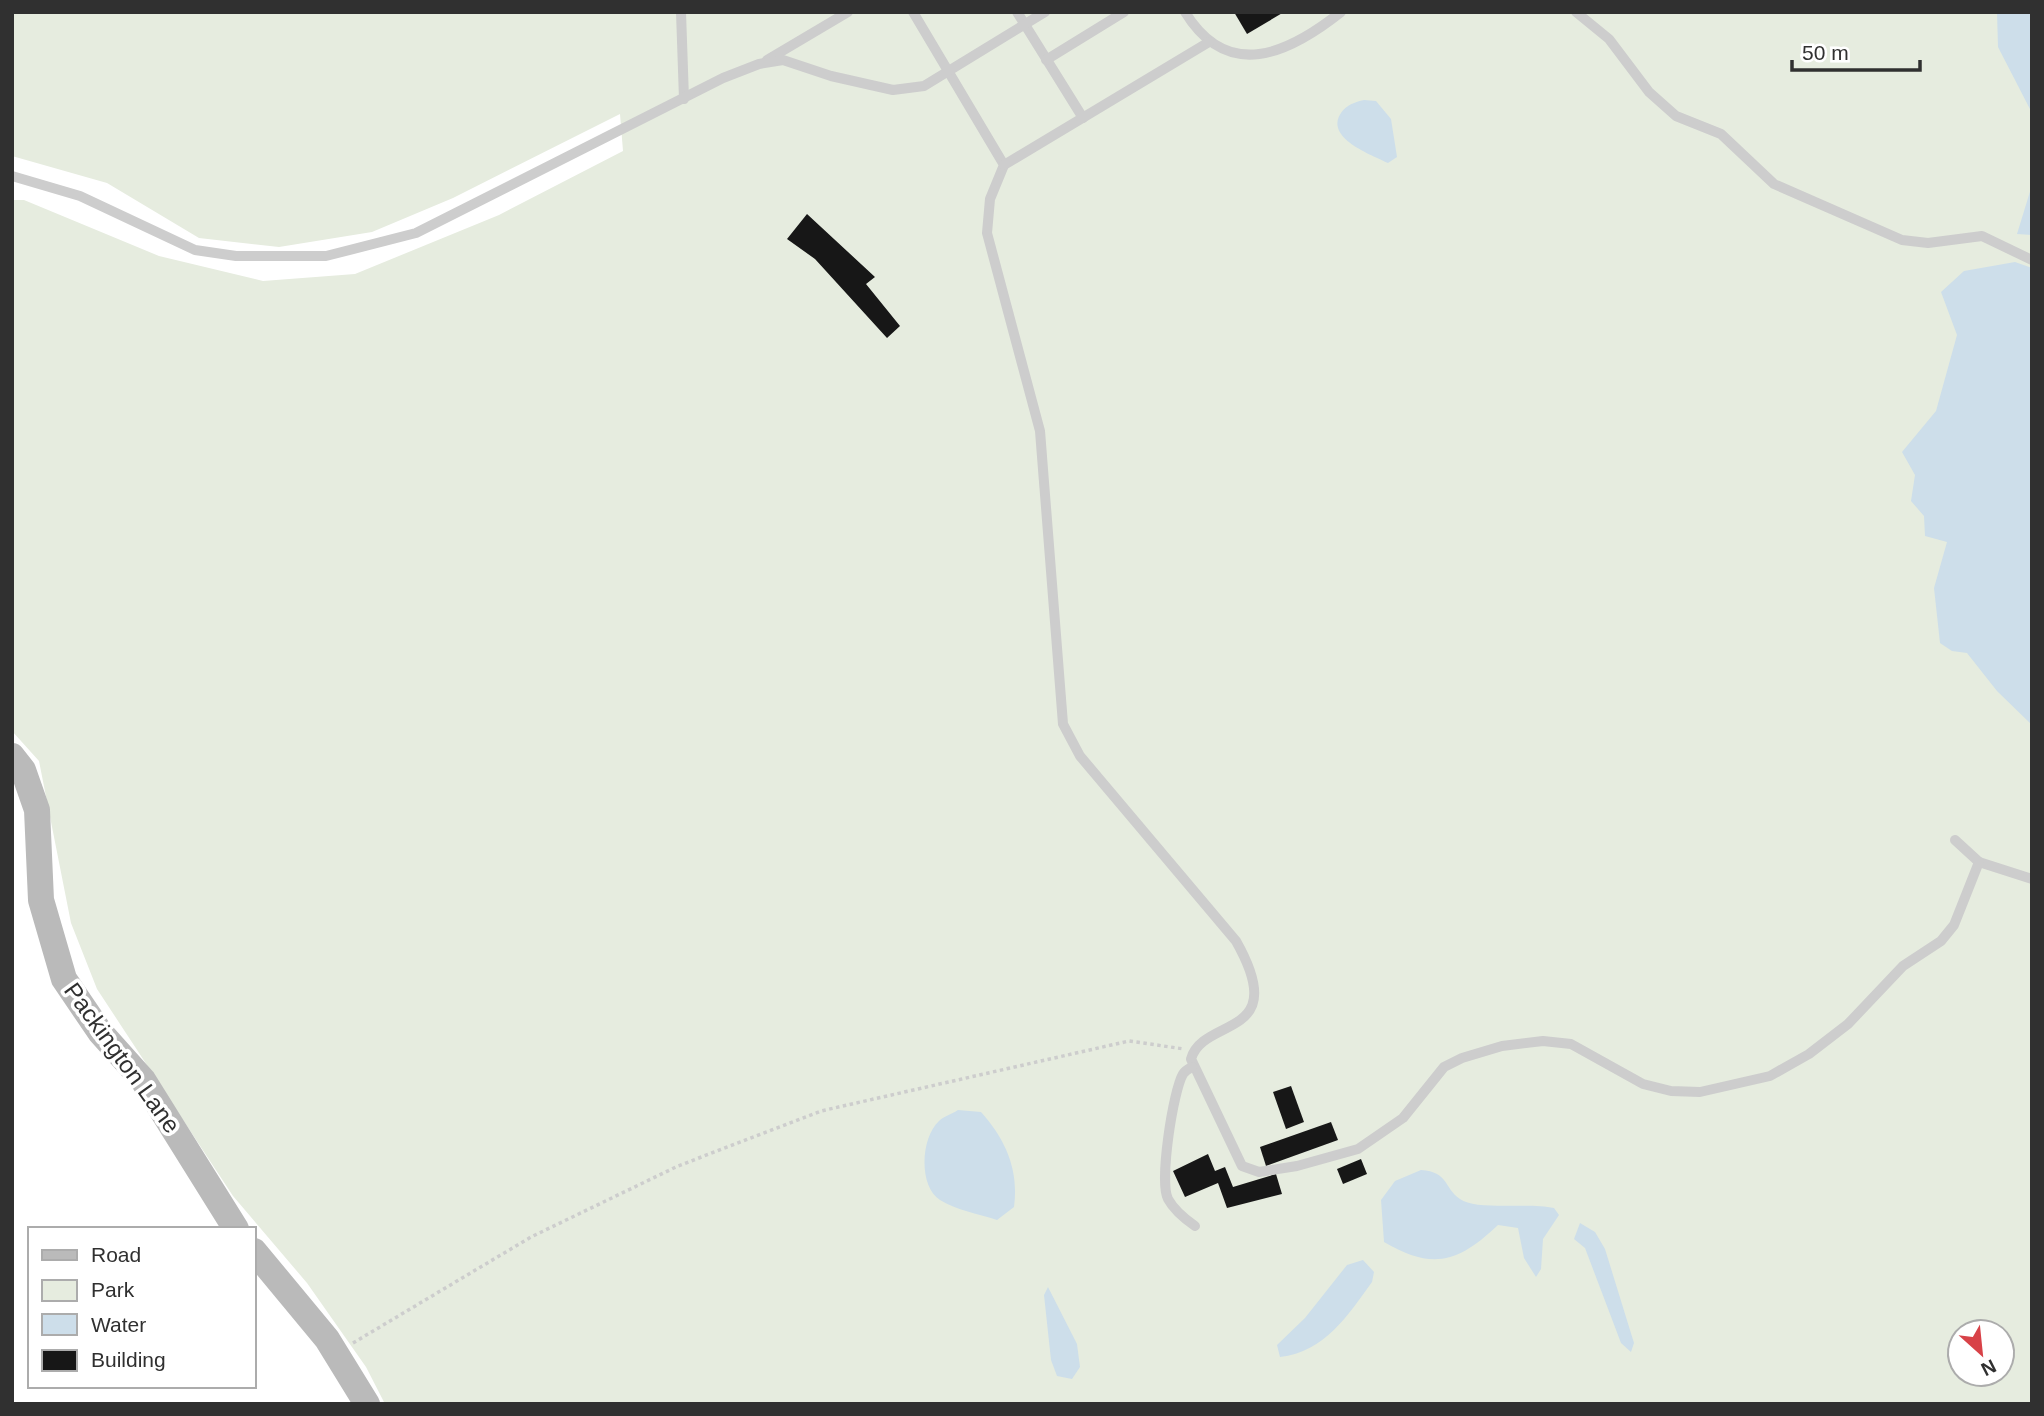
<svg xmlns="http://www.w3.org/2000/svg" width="2044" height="1416" viewBox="0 0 2044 1416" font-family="Arial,sans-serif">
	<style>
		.green { fill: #e6ecdf; fill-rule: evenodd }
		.water { fill: #cddeea }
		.building { fill: #171717 }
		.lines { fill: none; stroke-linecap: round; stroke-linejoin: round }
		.path { stroke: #cdcdcd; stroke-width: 3.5; stroke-dasharray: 3.5 3.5; stroke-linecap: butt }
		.lane { stroke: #cdcdcd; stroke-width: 10 }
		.secondary { stroke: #bababa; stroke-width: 26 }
		.labels { text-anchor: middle; stroke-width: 7; stroke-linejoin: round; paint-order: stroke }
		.street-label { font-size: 24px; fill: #303030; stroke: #fff }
	</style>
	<rect width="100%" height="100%" fill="#fff"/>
	<path class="green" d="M12 12H2032V1404H385L366 1367 307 1283 233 1196 97 989 71 923 39 761 12 731V200H24L159 256 263 281 355 274 499 215 623 151 620 114 453 198 372 232 279 247 199 238 107 183 12 156ZM1960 1332H2002V1374H1960Z"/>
	<g class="water">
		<path d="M1997 12H2032V113L1998 47Z"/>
		<path d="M1364 100 1376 101 1391 119 1397 157 1388 163C1372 155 1324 138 1341 113 1346 105 1355 102 1364 100Z"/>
		<path d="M2032 185V235L2017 234Z"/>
		<path d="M2015 262 2032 268V725L1997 691 1967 653 1952 651 1940 643 1934 588 1947 542 1925 536 1924 516 1911 501 1915 475 1902 452 1936 411 1957 335 1941 292 1964 271Z"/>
		<path d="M958 1110 981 1112C1006 1140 1019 1170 1014 1207L997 1220C979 1214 956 1210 940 1200 918 1186 921 1137 939 1121 944 1116 952 1114 958 1110Z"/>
		<path d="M1421 1170C1449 1172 1443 1187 1460 1199 1476 1211 1529 1202 1554 1208L1559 1215 1543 1239 1541 1269 1536 1277 1524 1258 1518 1228 1498 1225C1459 1262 1433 1271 1384 1242L1381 1200 1395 1181Z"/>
		<path d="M1580 1223 1595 1232 1605 1249 1634 1343 1631 1352 1621 1343 1585 1248 1574 1239Z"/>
		<path d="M1363 1260 1374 1272 1372 1282C1348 1315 1325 1352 1280 1357L1277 1345 1305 1318 1347 1265Z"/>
		<path d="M1048 1287 1077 1344 1080 1367 1072 1379 1057 1376 1051 1360 1044 1295Z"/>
	</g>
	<g class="building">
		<path d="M1234 12H1284L1247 34Z"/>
		<path d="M807 214 875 277 866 284 900 326 887 338 815 259 787 239Z"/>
		<path d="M1291 1086 1304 1122 1286 1129 1273 1092Z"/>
		<path d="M1331 1122 1338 1140 1266 1166 1260 1147Z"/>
		<path d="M1208 1154 1215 1171 1225 1167 1233 1187 1276 1174 1282 1194 1227 1208 1218 1183 1185 1197 1173 1171Z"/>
		<path d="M1361 1159 1367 1174 1343 1184 1337 1169Z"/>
	</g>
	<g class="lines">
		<path class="path" d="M353 1343 531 1237 678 1166 821 1111 1129 1041 1184 1049"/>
		<g class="lane">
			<path d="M681 12 684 99"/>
			<path d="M913 12 1004 165 990 199 987 233 1040 431 1063 724 1080 756 1236 941C1292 1040 1203 1016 1191 1059L1242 1166 1259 1172 1297 1166 1358 1149 1403 1118 1444 1067 1462 1058 1502 1046 1543 1041 1571 1044 1643 1084 1671 1091 1700 1092 1770 1076 1809 1054 1848 1024 1903 966 1941 941 1954 925 1979 862 2032 879"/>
			<path d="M1017 12 1083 118"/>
			<path d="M1185 12C1228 82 1288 54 1341 12"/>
			<path d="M1576 12 1609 39 1649 92 1676 116 1721 134 1774 184 1902 240 1928 243 1982 236 2032 260"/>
			<path d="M767 60 848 12"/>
			<path d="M1046 60 1124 12"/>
			<path d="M1004 165 1209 42"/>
			<path d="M12 176 80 196 195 250 236 256H326L416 233 723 78 759 64 783 60 831 76 893 90 924 86 1045 12"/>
			<path d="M1955 840 1979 862"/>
			<path d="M1192 1067C1190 1068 1185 1071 1183 1074 1173 1091 1159 1182 1168 1199 1174 1210 1185 1219 1195 1226"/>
		</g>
		<g class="secondary">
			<path d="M12 756 23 770 37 810 41 900 64 979 100 1032 143 1080 236 1229"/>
			<path d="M254 1251 327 1339 367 1404"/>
		</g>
	</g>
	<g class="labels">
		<g class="street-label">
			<text transform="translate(122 1058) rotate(54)" y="8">Packington Lane</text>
		</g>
	</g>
	<rect width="2044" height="1416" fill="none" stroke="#303030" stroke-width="28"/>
	<rect x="28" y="1227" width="228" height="161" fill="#ffffff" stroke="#acacac" stroke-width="2"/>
	<rect x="42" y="1250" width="35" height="10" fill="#bababa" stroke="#acacac" stroke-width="2"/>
	<text x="91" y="1262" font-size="21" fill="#303030">Road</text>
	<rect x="42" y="1280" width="35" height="21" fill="#e6ecdf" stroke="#acacac" stroke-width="2"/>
	<text x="91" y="1297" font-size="21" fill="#303030">Park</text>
	<rect x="42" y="1314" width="35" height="21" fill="#cddeea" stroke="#acacac" stroke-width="2"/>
	<text x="91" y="1332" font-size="21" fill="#303030">Water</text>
	<rect x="42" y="1350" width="35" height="21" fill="#171717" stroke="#acacac" stroke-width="2"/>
	<text x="91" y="1367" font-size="21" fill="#303030">Building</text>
	<g transform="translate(1981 1353) rotate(153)"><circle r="33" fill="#ffffff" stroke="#acacac" stroke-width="2"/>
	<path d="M0-5L12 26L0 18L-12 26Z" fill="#d84248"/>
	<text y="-10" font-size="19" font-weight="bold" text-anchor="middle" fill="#303030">N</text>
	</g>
	<path d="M1792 60v10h128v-10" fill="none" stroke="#303030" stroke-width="3.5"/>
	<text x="1802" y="60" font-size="21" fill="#303030" stroke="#ffffff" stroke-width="5" paint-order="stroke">50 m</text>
</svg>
